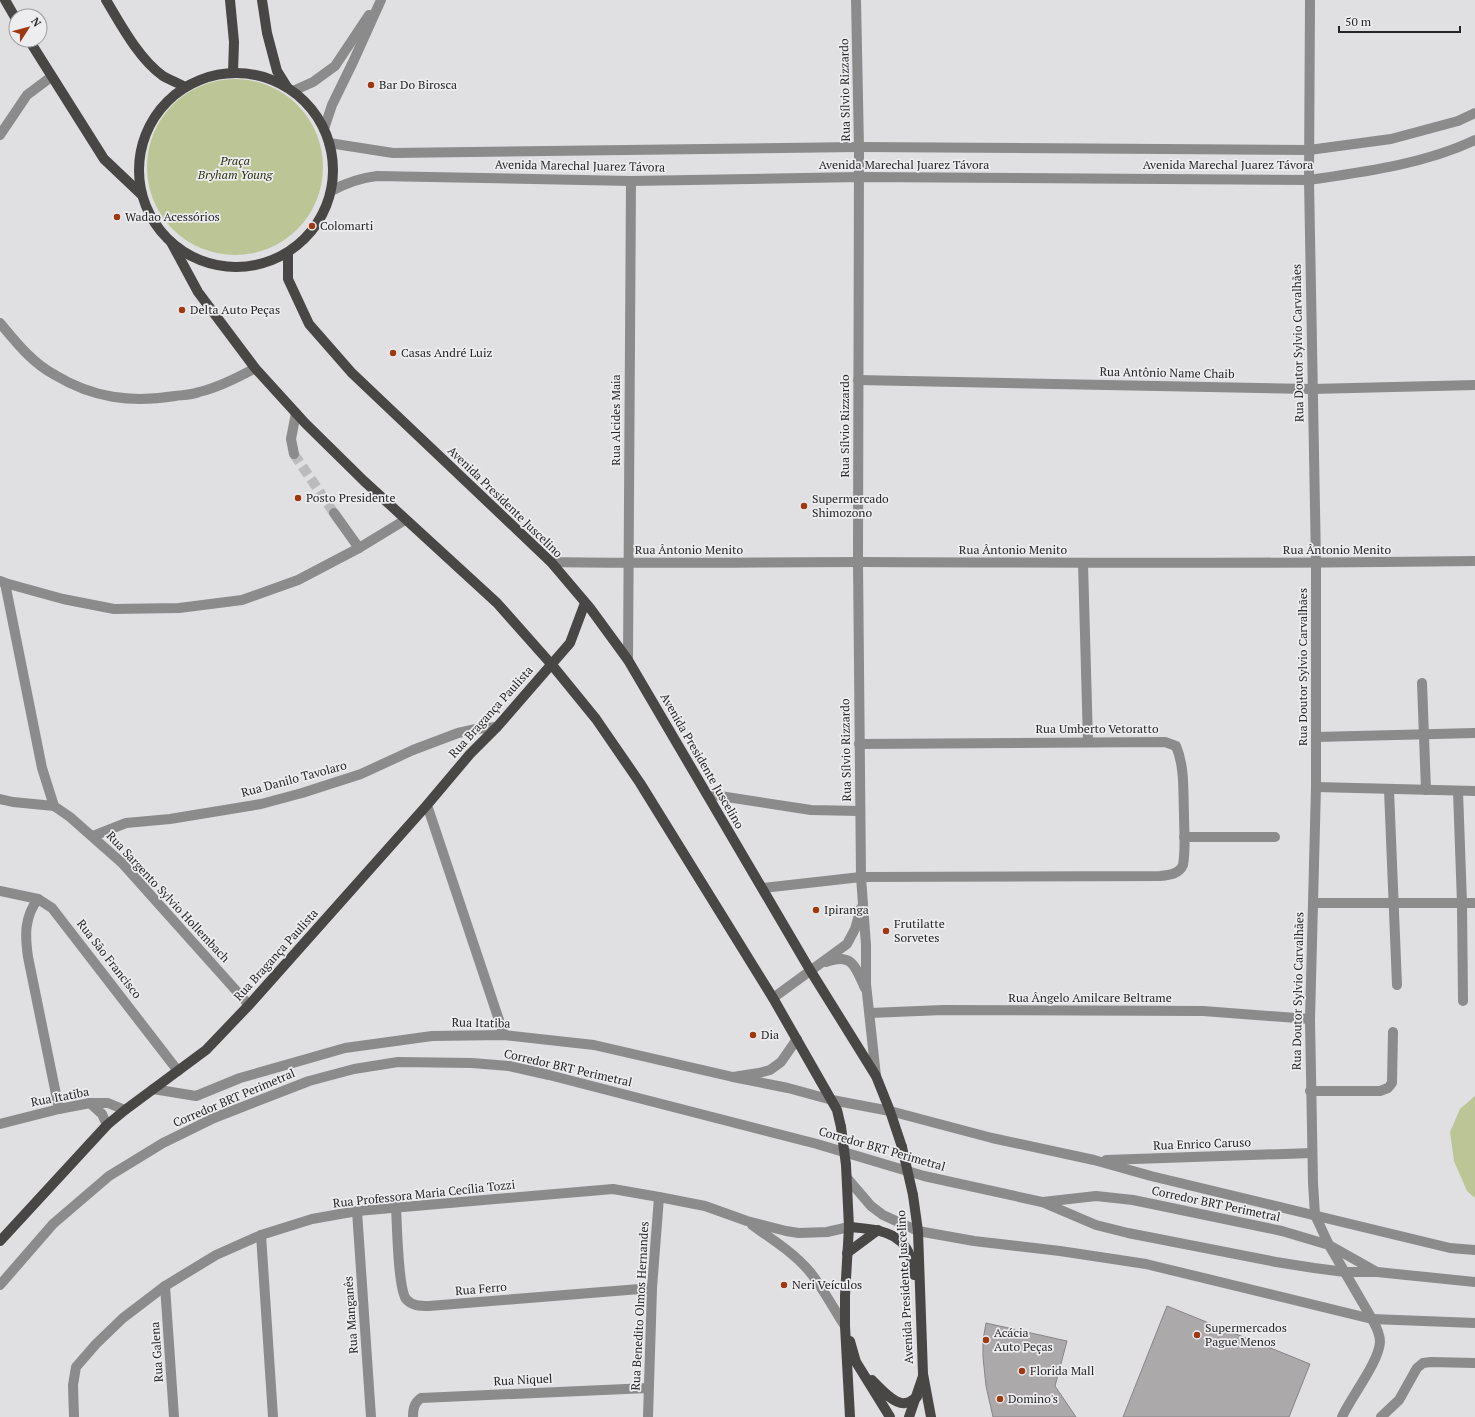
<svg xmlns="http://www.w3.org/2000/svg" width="1475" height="1417" viewBox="0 0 1475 1417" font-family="'PT Serif',serif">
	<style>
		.green { fill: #bcc596 }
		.building { fill: #aca9ab; stroke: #878586 }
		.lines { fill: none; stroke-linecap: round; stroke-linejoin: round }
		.minor-tunnel { stroke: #bbbabd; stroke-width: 10; stroke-dasharray: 10 5; stroke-linecap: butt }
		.minor { stroke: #8c8b8b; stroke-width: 10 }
		.major { stroke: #494746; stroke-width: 10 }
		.major-bridge { stroke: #494746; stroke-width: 10 }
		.poi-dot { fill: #9e390f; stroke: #edecef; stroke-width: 1.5 }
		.labels { text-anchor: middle; stroke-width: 3.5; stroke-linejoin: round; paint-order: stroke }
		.poi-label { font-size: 12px; fill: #262627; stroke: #edecef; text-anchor: start }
		.street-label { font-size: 12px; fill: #262627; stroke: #edecef }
		.park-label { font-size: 12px; font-style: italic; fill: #2a2f0d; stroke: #edecef }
	</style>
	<rect width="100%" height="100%" fill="#e0dfe2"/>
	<g class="green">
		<circle cx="235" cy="167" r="88"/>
		<path d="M1475 1096V1198L1467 1191 1454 1161 1450 1132 1460 1109Z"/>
	</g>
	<g class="building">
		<path d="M1167 1306 1310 1364 1289 1417H1123Z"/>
		<path d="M986 1323 1067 1341 1055 1386 1076 1417H993L986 1386 983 1357V1340Z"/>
	</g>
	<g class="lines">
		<path class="minor-tunnel" d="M294 454 334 513"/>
		<g class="minor">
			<path d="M856 0 859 147 858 562 861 877 866 945V984L876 1076"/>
			<path d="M1310 0 1309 180 1316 563V787L1310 1019 1313 1183 1315 1215 1329 1245 1372 1319C1376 1326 1380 1334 1380 1342 1379 1362 1351 1397 1342 1417"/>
			<path d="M293 91 313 82 335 66 369 15"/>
			<path d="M324 129 332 105 353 62 381 0"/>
			<path d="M0 135 27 95 51 77"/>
			<path d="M329 143 393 153 859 147 1309 150 1391 139 1458 121 1475 113"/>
			<path d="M331 191C346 183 359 178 377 176L631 181 859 177 1309 180C1363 172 1425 164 1475 140"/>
			<path d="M0 323C16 342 32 363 55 375 93 398 131 403 175 396 183 395 191 395 199 392 219 387 237 378 255 368"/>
			<path d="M858 380 1312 389 1475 385"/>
			<path d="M294 454 291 439 296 413"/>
			<path d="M334 513 359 548"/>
			<path d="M551 562C654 564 758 562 862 562 1066 563 1271 564 1475 561"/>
			<path d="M1083 563 1088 742"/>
			<path d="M0 581 5 583 63 599 114 609 179 608 242 600 298 580 359 548 405 520"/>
			<path d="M5 583 42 768 54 806 70 817 122 863 249 1005"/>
			<path d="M628 660 631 181"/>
			<path d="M1422 683 1426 790"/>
			<path d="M1316 737 1475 733"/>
			<path d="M1316 787 1475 791"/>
			<path d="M1389 790 1397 985"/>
			<path d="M1458 791 1462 903 1463 1001"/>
			<path d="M707 794 811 810 860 811"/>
			<path d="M0 799 13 802 54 806"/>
			<path d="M427 805 504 1035"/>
			<path d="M93 836 126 823 170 819 261 804 302 793 361 774 413 750 458 733 476 729 497 727"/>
			<path d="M1184 837H1275"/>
			<path d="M763 888 861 877 1160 876C1170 875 1179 874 1183 865 1186 848 1184 831 1184 814 1183 792 1185 767 1176 746L1165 742 859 744"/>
			<path d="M0 891 38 899 52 908 178 1071"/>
			<path d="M38 899C24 917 25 936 28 957L59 1109"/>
			<path d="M1313 903H1475"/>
			<path d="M826 962C853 952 855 967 865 988"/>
			<path d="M773 998 847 944 855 929 861 908"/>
			<path d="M870 1013 943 1010 1203 1011 1310 1019"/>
			<path d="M733 1077 788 1088 832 1100 890 1111 992 1138 1094 1160 1151 1176 1450 1248 1475 1250"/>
			<path d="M153 1089 196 1096 240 1078 345 1048 432 1036 504 1035 594 1045 733 1077 759 1073 770 1070 781 1062 797 1039"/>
			<path d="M1310 1091H1380L1388 1088 1392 1083 1393 1032"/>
			<path d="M90 1103 102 1114 107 1125"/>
			<path d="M0 1124 59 1109 90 1103H108L125 1110"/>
			<path d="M1106 1160 1312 1153"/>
			<path d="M847 1178 871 1206 883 1215 918 1231 974 1241 1060 1251 1146 1264 1372 1319 1475 1323"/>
			<path d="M1043 1202 1096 1196 1133 1200 1282 1231 1329 1245 1377 1272"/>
			<path d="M396 1207C397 1224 398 1288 406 1299 412 1306 420 1306 429 1306L652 1288"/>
			<path d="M357 1211 371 1417"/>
			<path d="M752 1225C772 1239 794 1253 810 1272 823 1288 833 1308 845 1326"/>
			<path d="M261 1235 273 1417"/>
			<path d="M0 1285 53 1224 109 1176 163 1143 214 1118 309 1081 354 1069 398 1062 472 1063 509 1066 549 1075 817 1144 924 1176 1042 1202 1096 1225 1128 1233 1276 1262 1314 1268 1345 1272H1377L1475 1282"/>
			<path d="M165 1286 174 1417"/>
			<path d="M74 1417 73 1385 76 1367 96 1344 123 1318 165 1286 216 1255 261 1235 312 1219 357 1211 613 1189 659 1197 705 1206 747 1221 786 1231 799 1233 827 1232 849 1227"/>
			<path d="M413 1417C413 1409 414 1403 421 1398L648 1388"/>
			<path d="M648 1417 652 1288 659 1197"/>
			<path d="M1381 1417 1399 1400 1417 1368 1423 1363 1431 1362 1475 1363"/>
		</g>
		<g class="major">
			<path d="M5 0 16 19"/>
			<path d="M106 0C121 25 139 59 163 76 170 80 178 83 185 87"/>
			<path d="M230 0 234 42 233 73"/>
			<path d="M262 0 267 33 277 71 287 87"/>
			<path d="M29 40 104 159 142 195"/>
			<circle cx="236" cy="170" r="97"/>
			<path d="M171 242 198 292 255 368 305 423 364 481 497 603 552 665 596 719 640 783 773 998 837 1110 841 1127"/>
			<path d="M288 253V279L309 324 351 372 551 562 590 608 628 660 810 970 876 1076 890 1111 902 1147"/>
			<path d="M846 1165 849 1227 845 1296V1326L850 1417"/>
			<path d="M913 1195 918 1231 923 1374 931 1417"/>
			<path d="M849 1227C872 1229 901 1230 910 1256 912 1262 913 1269 914 1275"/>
			<path d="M0 1241 107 1125 125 1110 206 1050 249 1005 427 805 470 754 497 727 570 643 585 603"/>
			<path d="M847 1253 878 1230"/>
			<path d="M850 1341 856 1362 890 1417"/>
			<path d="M872 1380C879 1387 894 1405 905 1403 910 1403 913 1399 917 1397"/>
			<path d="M909 1417 923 1376"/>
		</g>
		<g class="major-bridge">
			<path d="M841 1127 846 1165"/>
			<path d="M902 1147 913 1195"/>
		</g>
	</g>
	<g class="poi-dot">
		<circle cx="371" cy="85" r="4"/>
		<circle cx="117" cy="217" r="4"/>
		<circle cx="312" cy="226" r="4"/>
		<circle cx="182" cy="310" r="4"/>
		<circle cx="393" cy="353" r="4"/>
		<circle cx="298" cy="498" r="4"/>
		<circle cx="804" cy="506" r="4"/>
		<circle cx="816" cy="910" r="4"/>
		<circle cx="886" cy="931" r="4"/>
		<circle cx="753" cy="1035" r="4"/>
		<circle cx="784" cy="1285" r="4"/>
		<circle cx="1197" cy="1335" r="4"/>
		<circle cx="986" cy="1340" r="4"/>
		<circle cx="1022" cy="1371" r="4"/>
		<circle cx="1000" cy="1399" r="4"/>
	</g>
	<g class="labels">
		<g class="poi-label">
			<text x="379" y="89">Bar Do Birosca</text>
			<text x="125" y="221">Wadao Acessórios</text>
			<text x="320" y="230">Colomarti</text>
			<text x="190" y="314">Delta Auto Peças</text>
			<text x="401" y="357">Casas André Luiz</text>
			<text x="306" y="502">Posto Presidente</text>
			<text x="812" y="503">Supermercado<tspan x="812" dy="14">Shimozono</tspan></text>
			<text x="824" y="914">Ipiranga</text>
			<text x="894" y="928">Frutilatte<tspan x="894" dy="14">Sorvetes</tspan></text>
			<text x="761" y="1039">Dia</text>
			<text x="792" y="1289">Neri Veículos</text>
			<text x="1205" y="1332">Supermercados<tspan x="1205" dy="14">Pague Menos</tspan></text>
			<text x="994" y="1337">Acácia<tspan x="994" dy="14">Auto Peças</tspan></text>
			<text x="1030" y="1375">Florida Mall</text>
			<text x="1008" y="1403">Domino's</text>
		</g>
		<g class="street-label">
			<text transform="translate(845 90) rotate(-91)" y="4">Rua Sílvio Rizzardo</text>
			<text x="904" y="169">Avenida Marechal Juarez Távora</text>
			<text x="1228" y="169">Avenida Marechal Juarez Távora</text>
			<text transform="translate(580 166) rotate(1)" y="4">Avenida Marechal Juarez Távora</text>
			<text transform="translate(1298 343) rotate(-91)" y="4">Rua Doutor Sylvio Carvalhães</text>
			<text transform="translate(1167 373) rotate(1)" y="4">Rua Antônio Name Chaib</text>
			<text transform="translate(616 420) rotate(-90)" y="4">Rua Alcides Maia</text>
			<text transform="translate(845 426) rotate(-90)" y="4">Rua Sílvio Rizzardo</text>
			<text transform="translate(505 502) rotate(44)" y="4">Avenida Presidente Juscelino</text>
			<text x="689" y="554">Rua Ântonio Menito</text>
			<text x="1013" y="554">Rua Ântonio Menito</text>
			<text x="1337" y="554">Rua Ântonio Menito</text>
			<text transform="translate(1303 667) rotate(-90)" y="4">Rua Doutor Sylvio Carvalhães</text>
			<text transform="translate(491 712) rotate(-48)" y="4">Rua Bragança Paulista</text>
			<text x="1097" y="733">Rua Umberto Vetoratto</text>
			<text transform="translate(846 750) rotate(-91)" y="4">Rua Sílvio Rizzardo</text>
			<text transform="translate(702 761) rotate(60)" y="4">Avenida Presidente Juscelino</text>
			<text transform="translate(294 779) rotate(-15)" y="4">Rua Danilo Tavolaro</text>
			<text transform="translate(168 897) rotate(47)" y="4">Rua Sargento Sylvio Hollembach</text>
			<text transform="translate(276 955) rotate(-48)" y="4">Rua Bragança Paulista</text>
			<text transform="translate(109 959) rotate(52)" y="4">Rua São Francisco</text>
			<text transform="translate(1298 991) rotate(-89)" y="4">Rua Doutor Sylvio Carvalhães</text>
			<text x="1090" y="1002">Rua Ângelo Amilcare Beltrame</text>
			<text transform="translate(481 1023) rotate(1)" y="4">Rua Itatiba</text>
			<text transform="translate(568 1068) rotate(13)" y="4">Corredor BRT Perimetral</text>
			<text transform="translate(60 1097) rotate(-11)" y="4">Rua Itatiba</text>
			<text transform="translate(234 1098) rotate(-23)" y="4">Corredor BRT Perimetral</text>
			<text transform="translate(1202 1144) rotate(-2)" y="4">Rua Enrico Caruso</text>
			<text transform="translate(882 1149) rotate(16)" y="4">Corredor BRT Perimetral</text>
			<text transform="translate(424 1194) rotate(-6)" y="4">Rua Professora Maria Cecília Tozzi</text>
			<text transform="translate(1216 1204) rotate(12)" y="4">Corredor BRT Perimetral</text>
			<text transform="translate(905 1287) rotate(-93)" y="4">Avenida Presidente Juscelino</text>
			<text transform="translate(481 1289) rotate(-5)" y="4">Rua Ferro</text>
			<text transform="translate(640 1306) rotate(-87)" y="4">Rua Benedito Olmos Hernandes</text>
			<text transform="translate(351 1315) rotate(-94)" y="4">Rua Manganês</text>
			<text transform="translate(157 1352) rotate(-94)" y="4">Rua Galena</text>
			<text transform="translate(523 1380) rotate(-3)" y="4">Rua Niquel</text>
		</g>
		<g class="park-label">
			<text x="235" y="165">Praça<tspan x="235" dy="14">Bryham Young</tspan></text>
		</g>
	</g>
	<g transform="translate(28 28) rotate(54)"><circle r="19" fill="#edecef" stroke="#9d9d9f"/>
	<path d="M0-3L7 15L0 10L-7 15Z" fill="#9e390f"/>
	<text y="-6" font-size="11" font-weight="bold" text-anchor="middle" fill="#262627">N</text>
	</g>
	<path d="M1339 26v6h121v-6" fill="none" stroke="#262627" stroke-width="2"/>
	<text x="1345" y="26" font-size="12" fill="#262627" stroke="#edecef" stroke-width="3" paint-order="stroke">50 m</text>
</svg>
